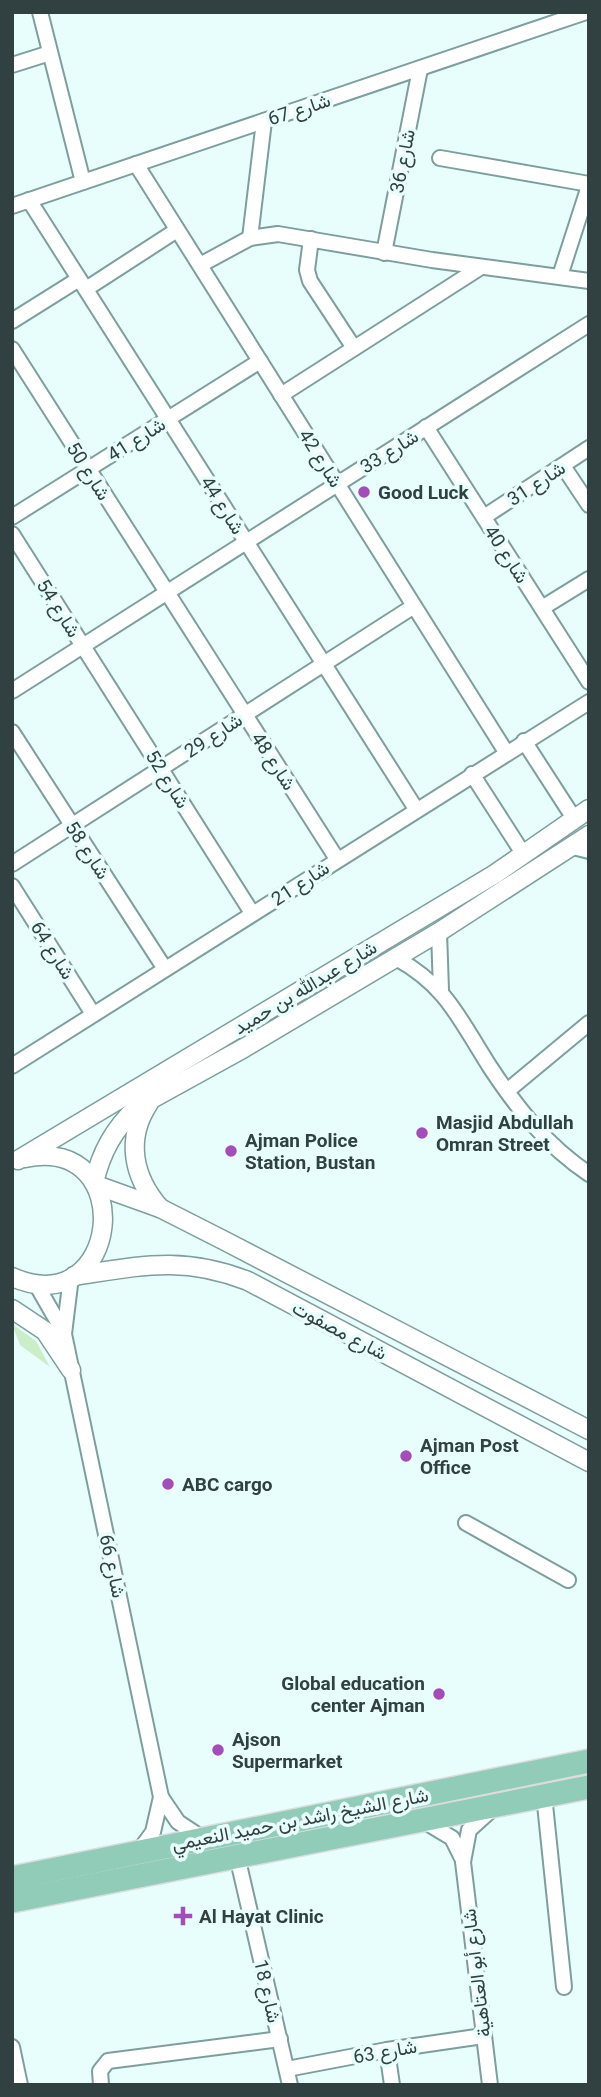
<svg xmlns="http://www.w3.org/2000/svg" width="601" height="2097" viewBox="0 0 601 2097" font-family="Roboto,Vazirmatn,sans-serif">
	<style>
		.green { fill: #cbedc8 }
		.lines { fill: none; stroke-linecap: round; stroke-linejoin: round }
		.minor-casing { stroke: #7c9f9d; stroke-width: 18 }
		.tertiary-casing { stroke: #7c9f9d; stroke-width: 21 }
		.primary-casing { stroke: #dadddd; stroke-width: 26 }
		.minor { stroke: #fff; stroke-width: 14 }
		.tertiary { stroke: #fff; stroke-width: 18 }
		.primary { stroke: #91ccb8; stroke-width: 23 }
		.poi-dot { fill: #a34cba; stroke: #e8fefd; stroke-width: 2.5 }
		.labels { text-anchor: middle; stroke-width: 7; stroke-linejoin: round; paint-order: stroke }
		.street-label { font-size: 19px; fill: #314040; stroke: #e8fefd }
		.poi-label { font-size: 19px; font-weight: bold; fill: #314040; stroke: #e8fefd; text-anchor: start }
	</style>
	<rect width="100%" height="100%" fill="#e8fefd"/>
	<path class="green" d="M12 1324 36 1341 50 1367 20 1345Z"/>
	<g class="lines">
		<defs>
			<g id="minor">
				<path d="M40 12 83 182"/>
				<path d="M12 65 50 53"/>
				<path d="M440 158 589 184"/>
				<path d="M136 164 506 752"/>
				<path d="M29 200 416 809"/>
				<path d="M12 206 586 12"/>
				<path d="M250 238 264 121"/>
				<path d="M311 239 307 270 310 281 354 348"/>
				<path d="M384 253 420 69"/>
				<path d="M200 265 250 238 278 234 432 260 589 281"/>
				<path d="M560 276 589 186"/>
				<path d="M86 289 177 230"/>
				<path d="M12 321 79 279"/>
				<path d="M12 349 337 859"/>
				<path d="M281 395 481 267"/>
				<path d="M426 427 589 682"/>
				<path d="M563 466 589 505"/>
				<path d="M12 517 260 361"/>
				<path d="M484 517 589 448"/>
				<path d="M12 534 252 913"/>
				<path d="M542 608 589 579"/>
				<path d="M12 691 589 324"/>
				<path d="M12 732 165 969"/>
				<path d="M524 741 575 820"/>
				<path d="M472 774 524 855"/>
				<path d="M573 847 589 851"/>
				<path d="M12 864 414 606"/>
				<path d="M12 886 93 1014"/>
				<path d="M439 932 441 990"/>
				<path d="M396 958C448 987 459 1019 490 1067 517 1108 547 1146 589 1174"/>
				<path d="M12 1066 589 702"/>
				<path d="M507 1091 589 1023"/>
				<path d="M71 1277 64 1334 161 1797 153 1832 139 1851"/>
				<path d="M36 1284 63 1331"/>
				<path d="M466 1523 568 1580"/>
				<path d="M544 1795 564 1987"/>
				<path d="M161 1797 178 1822 202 1838"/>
				<path d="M422 1820 452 1838 463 1860"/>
				<path d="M237 1856 290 2085"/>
				<path d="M12 2047 20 2085"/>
				<path d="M387 2050 392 2085"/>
				<path d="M287 2069 387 2050 483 2036"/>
				<path d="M101 2085 100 2071 108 2061 280 2039"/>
				<path d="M490 2085 463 1862 469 1830 490 1811"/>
			</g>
			<g id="tertiary">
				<path d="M149 1103C125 1139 133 1177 160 1208"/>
				<path d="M18 1160 495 874 589 809"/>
				<path d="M94 1183C101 1152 114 1129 137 1107L244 1048 439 932 589 835"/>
				<path d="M96 1185 160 1208 225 1241 589 1430"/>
				<path d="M74 1276C140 1266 183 1255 248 1281L589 1462"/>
				<path d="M12 1277C121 1325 140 1134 25 1158"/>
				<path d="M12 1309 45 1331 71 1370"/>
			</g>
			<g id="primary">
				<path d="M12 1878 589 1761"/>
				<path d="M12 1901 589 1787"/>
			</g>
		</defs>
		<use href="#minor" class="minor-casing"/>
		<use href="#tertiary" class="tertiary-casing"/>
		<use href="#primary" class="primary-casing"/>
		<use href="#minor" class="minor"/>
		<use href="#tertiary" class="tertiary"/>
		<use href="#primary" class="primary"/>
	</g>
	<g class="poi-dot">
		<circle cx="364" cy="492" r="7"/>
		<circle cx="422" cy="1133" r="7"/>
		<circle cx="231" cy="1151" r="7"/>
		<circle cx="406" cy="1456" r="7"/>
		<circle cx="168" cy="1484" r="7"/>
		<circle cx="439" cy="1694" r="7"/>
		<circle cx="218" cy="1750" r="7"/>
		<path d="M179.5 1905.5h7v7h7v7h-7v7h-7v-7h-7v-7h7z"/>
	</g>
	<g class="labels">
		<g class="street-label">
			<text transform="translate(299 109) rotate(-18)" y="7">شارع 67</text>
			<text transform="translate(402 161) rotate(-79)" y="7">شارع 36</text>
			<text transform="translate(136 439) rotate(-32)" y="7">شارع 41</text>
			<text transform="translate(389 451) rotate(-32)" y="7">شارع 33</text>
			<text transform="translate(321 458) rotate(58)" y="7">شارع 42</text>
			<text transform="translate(89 471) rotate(58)" y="7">شارع 50</text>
			<text transform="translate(536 483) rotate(-33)" y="7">شارع 31</text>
			<text transform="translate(223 505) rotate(58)" y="7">شارع 44</text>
			<text transform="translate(507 554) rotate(57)" y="7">شارع 40</text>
			<text transform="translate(59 608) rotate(58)" y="7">شارع 54</text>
			<text transform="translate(213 735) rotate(-33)" y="7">شارع 29</text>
			<text transform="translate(274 761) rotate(57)" y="7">شارع 48</text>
			<text transform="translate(168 779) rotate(58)" y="7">شارع 52</text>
			<text transform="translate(88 850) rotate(57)" y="7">شارع 58</text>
			<text transform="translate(300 883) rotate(-33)" y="7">شارع 21</text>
			<text transform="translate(53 950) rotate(58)" y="7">شارع 64</text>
			<text transform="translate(305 987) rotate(-31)" y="7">شارع عبدالله بن حميد</text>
			<text transform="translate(340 1330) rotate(28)" y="7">شارع مصفوت</text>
			<text transform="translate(113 1566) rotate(78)" y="7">شارع 66</text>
			<text transform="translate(300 1819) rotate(-11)" y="7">شارع الشيخ راشد بن حميد النعيمي</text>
			<text transform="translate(476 1973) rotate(-97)" y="7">شارع أبو العتاهية</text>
			<text transform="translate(268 1991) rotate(77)" y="7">شارع 18</text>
			<text transform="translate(385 2051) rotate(-10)" y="7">شارع 63</text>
		</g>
		<g class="poi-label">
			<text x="378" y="499">Good Luck</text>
			<text x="436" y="1129">Masjid Abdullah<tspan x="436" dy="22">Omran Street</tspan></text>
			<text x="245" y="1147">Ajman Police<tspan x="245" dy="22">Station, Bustan</tspan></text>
			<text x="420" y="1452">Ajman Post<tspan x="420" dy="22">Office</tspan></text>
			<text x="182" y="1491">ABC cargo</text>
			<text x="425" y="1690" text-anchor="end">Global education<tspan x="425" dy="22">center Ajman</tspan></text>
			<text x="232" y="1746">Ajson<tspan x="232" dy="22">Supermarket</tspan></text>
			<text x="199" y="1923">Al Hayat Clinic</text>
		</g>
	</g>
	<rect width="601" height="2097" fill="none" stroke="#314040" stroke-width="28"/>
</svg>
